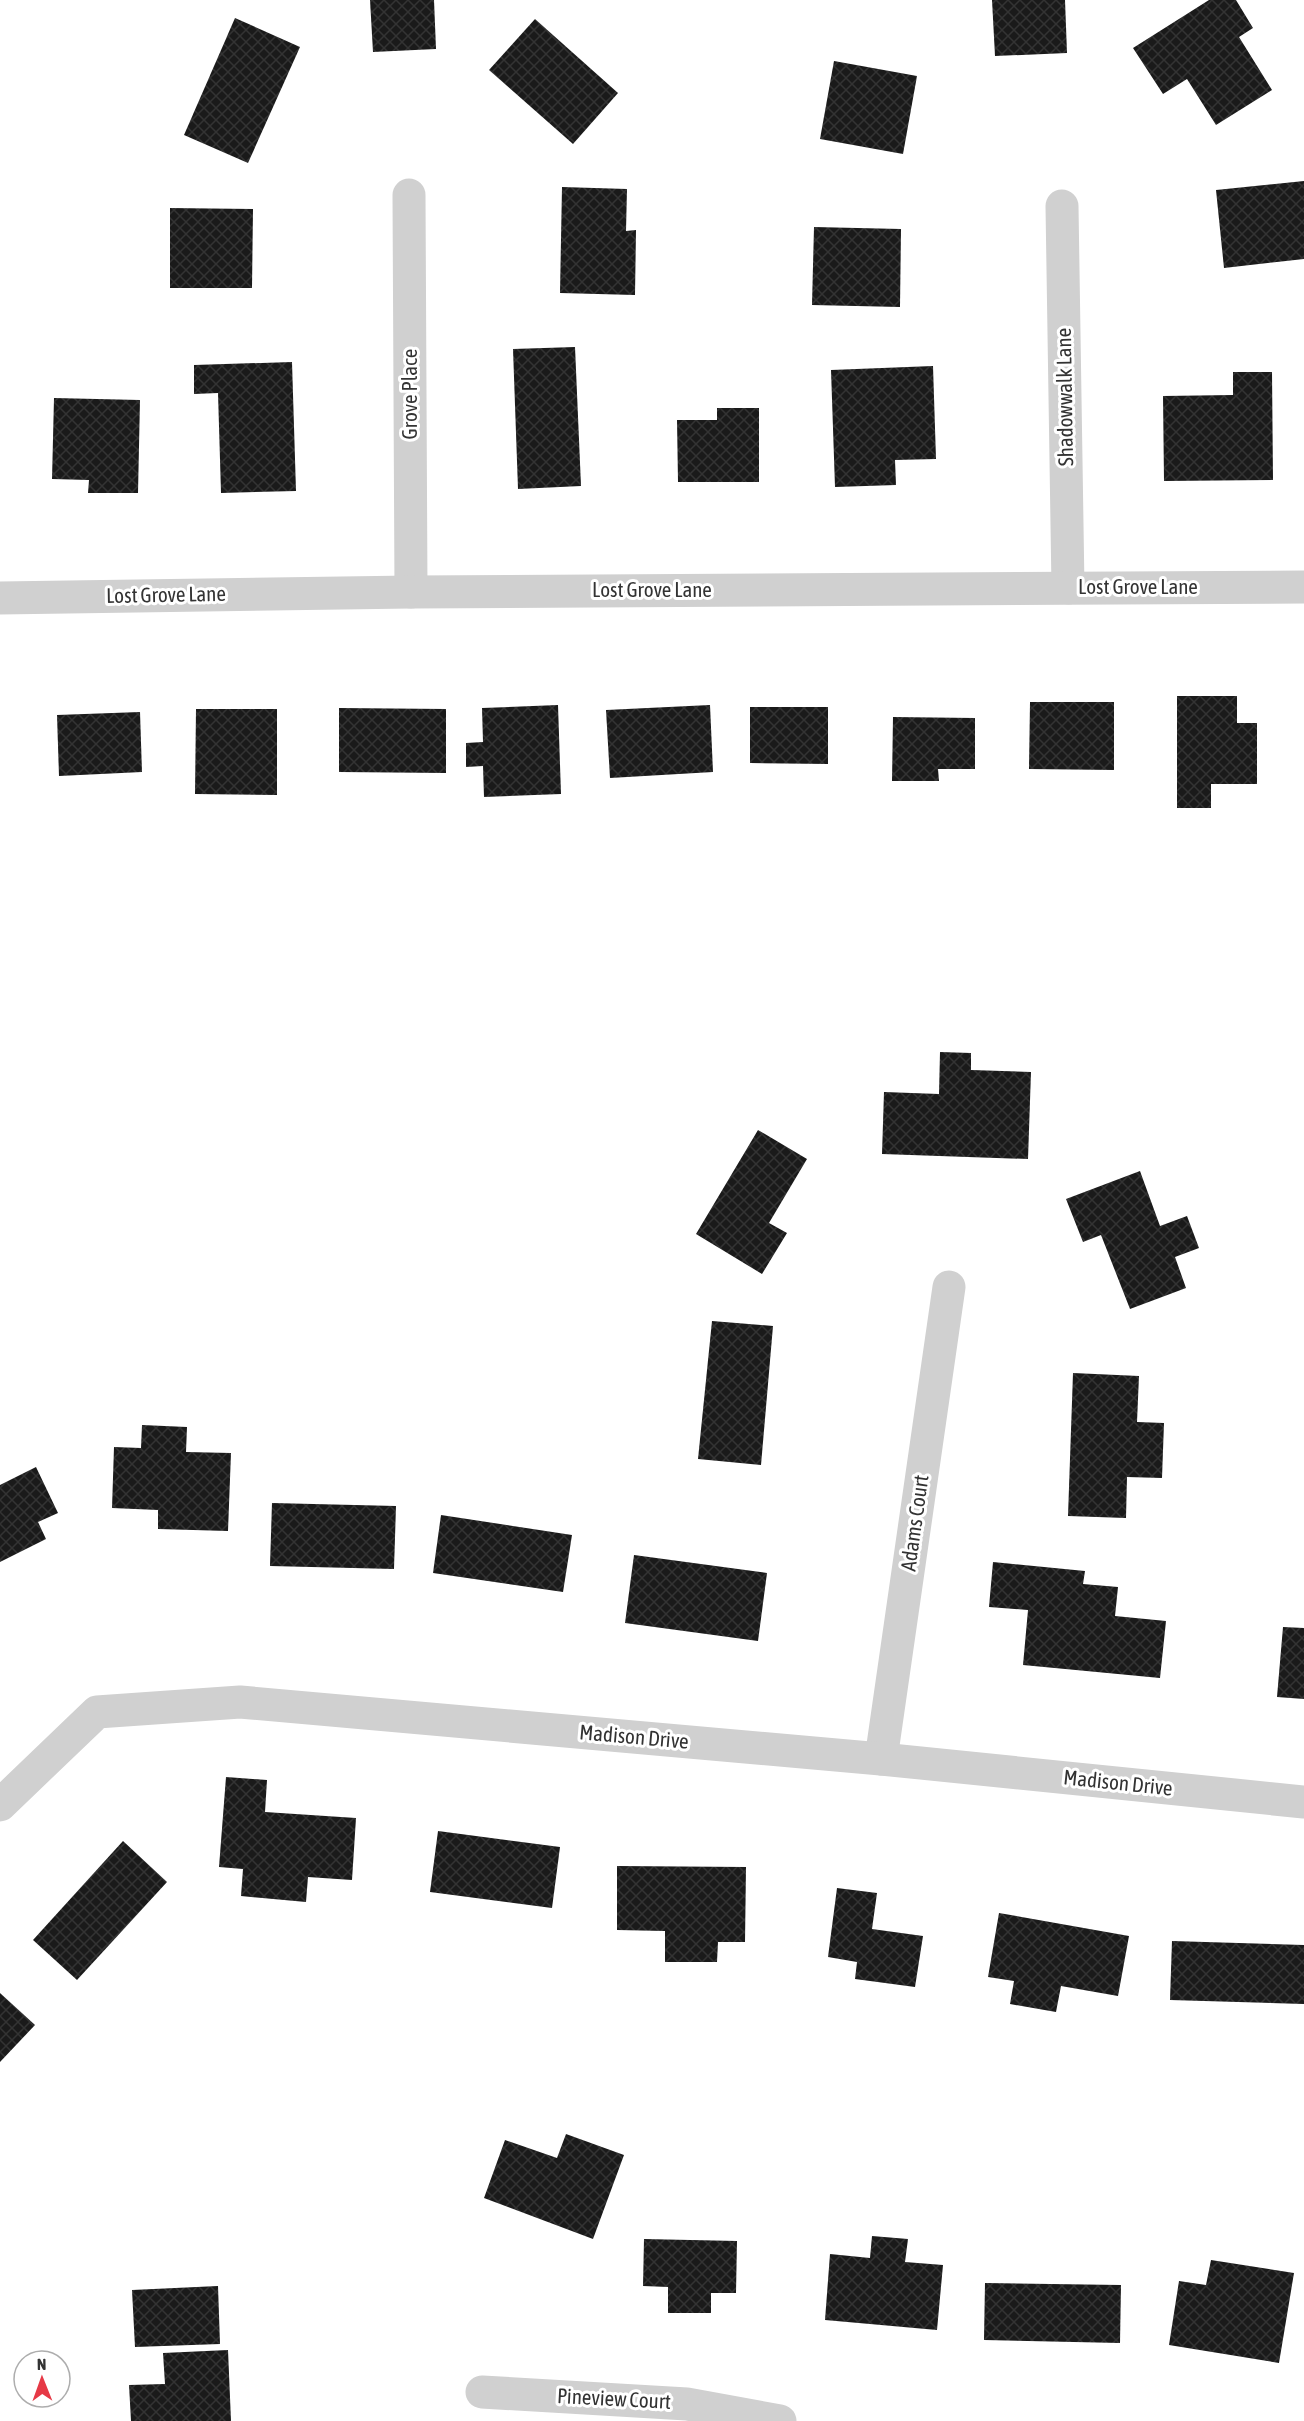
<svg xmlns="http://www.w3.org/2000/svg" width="1304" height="2421" viewBox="0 0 1304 2421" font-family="'Asap Condensed',sans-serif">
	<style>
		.building { fill: url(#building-cross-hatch) }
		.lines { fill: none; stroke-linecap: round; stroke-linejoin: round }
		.minor { stroke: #d0d0d0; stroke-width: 33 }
		.labels { text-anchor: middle; stroke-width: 6; stroke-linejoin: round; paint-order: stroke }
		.street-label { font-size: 21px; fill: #333; stroke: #fff }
	</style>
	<defs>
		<pattern id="building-cross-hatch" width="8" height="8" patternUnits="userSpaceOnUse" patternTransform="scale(1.5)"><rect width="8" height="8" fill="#1a1a1a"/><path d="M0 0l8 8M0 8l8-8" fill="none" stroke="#333"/></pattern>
	</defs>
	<rect width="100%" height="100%" fill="#fff"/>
	<g class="building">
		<path d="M370 0H434L436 49 373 52Z"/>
		<path d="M992 0H1065L1067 53 995 56Z"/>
		<path d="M1209 0H1236L1253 28 1239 37 1272 90 1216 125 1187 79 1163 94 1133 48Z"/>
		<path d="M235 18 300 47 248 163 184 135Z"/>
		<path d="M535 19 618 93 573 144 489 70Z"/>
		<path d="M834 61 917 76 903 154 820 139Z"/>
		<path d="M1304 181V259L1224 268 1216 190Z"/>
		<path d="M562 187 627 189 626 231 636 230 635 295 560 293Z"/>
		<path d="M170 208 253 209 252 288H170Z"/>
		<path d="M814 227 901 229 900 307 812 305Z"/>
		<path d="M575 347 581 486 518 489 513 349Z"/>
		<path d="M292 362 296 491 221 493 218 393 194 394V365Z"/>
		<path d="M933 366 936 459 895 460 896 485 835 487 831 370Z"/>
		<path d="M1233 372H1272L1273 480 1164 481 1163 396 1233 395Z"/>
		<path d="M54 398 140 400 138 493H88L89 480 52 479Z"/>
		<path d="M717 408H759V482H678L677 420H717Z"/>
		<path d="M1177 696H1237V723H1257V784H1211V808H1177Z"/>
		<path d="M1030 702H1114V770L1029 769Z"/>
		<path d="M558 705 561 794 484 797 483 766 466 767V743L483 742 482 708Z"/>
		<path d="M710 705 713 772 610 778 606 710Z"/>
		<path d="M750 707H828V764L750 763Z"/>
		<path d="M339 708 446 709V773L339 772Z"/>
		<path d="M196 709H277V795L195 794Z"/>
		<path d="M140 712 142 772 59 776 57 715Z"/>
		<path d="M893 717 975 718V769H938L939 781H892Z"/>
		<path d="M940 1052 971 1053V1070L1031 1072 1028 1159 882 1154 884 1092 939 1094Z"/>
		<path d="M758 1130 807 1159 769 1223 787 1233 762 1274 696 1234Z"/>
		<path d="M1140 1171 1160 1226 1187 1216 1199 1248 1175 1257 1186 1288 1130 1309 1101 1235 1083 1242 1066 1199Z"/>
		<path d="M712 1321 773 1326 761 1465 698 1459Z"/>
		<path d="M1073 1373 1139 1376 1137 1422 1164 1423 1162 1478 1127 1477 1126 1518 1068 1516Z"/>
		<path d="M142 1425 187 1427 186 1452 231 1453 228 1531 158 1529V1510L112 1508 114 1447 141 1448Z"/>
		<path d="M36 1467 58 1513 38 1522 46 1539 0 1562V1485Z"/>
		<path d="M272 1503 396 1506 394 1569 270 1566Z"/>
		<path d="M441 1515 572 1535 563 1592 433 1573Z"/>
		<path d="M634 1555 767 1573 758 1641 625 1623Z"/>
		<path d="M993 1562 1085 1571 1083 1584 1118 1587 1115 1616 1166 1621 1160 1678 1023 1665 1028 1610 989 1607Z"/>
		<path d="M1283 1627 1304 1628V1699L1277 1697Z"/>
		<path d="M226 1777 267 1780 265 1812 356 1818 352 1880 308 1877 306 1902 241 1896 243 1869 219 1867Z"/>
		<path d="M438 1831 560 1847 552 1908 430 1892Z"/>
		<path d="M123 1841 167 1882 77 1980 33 1940Z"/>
		<path d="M617 1866 746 1867 745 1942H718L717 1962H665V1931L617 1930Z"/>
		<path d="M837 1888 877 1893 872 1929 923 1936 915 1987 855 1979 857 1962 828 1957Z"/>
		<path d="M999 1913 1129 1936 1118 1996 1061 1986 1056 2012 1010 2004 1014 1981 988 1977Z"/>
		<path d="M1172 1941 1304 1945V2004L1170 2000Z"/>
		<path d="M0 1993 35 2025 0 2062Z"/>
		<path d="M566 2134 624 2155 593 2239 484 2198 505 2140 557 2158Z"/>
		<path d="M872 2236 908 2239 905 2262 943 2265 937 2330 825 2320 830 2254 870 2258Z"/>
		<path d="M644 2239 737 2241 736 2293H711V2313H668V2287L643 2286Z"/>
		<path d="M1211 2260 1294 2273 1279 2363 1169 2345 1179 2281 1206 2285Z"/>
		<path d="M985 2283 1121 2285 1120 2343 984 2340Z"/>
		<path d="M218 2286 220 2344 135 2347 132 2290Z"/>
		<path d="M228 2350 231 2421H131L129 2385 165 2384 163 2353Z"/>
	</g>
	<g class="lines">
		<g class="minor">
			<path d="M409 195 411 592"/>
			<path d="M1062 206 1068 588"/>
			<path d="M0 598 411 592 1304 587"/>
			<path d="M881 1759 949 1287"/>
			<path d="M0 1805 97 1712 240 1702 881 1759 1304 1802"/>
			<path d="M482 2392 687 2404 780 2421"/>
		</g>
	</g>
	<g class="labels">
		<g class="street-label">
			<text transform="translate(410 394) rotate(-90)" y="7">Grove Place</text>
			<text transform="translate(1065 397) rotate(-91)" y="7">Shadowwalk Lane</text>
			<text x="1138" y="594">Lost Grove Lane</text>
			<text x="652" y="597">Lost Grove Lane</text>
			<text transform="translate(166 595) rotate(-1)" y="7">Lost Grove Lane</text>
			<text transform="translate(915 1523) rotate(-82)" y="7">Adams Court</text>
			<text transform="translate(634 1737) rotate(5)" y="7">Madison Drive</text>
			<text transform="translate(1118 1783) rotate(6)" y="7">Madison Drive</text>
			<text transform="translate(614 2399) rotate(3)" y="7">Pineview Court</text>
		</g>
	</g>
	<g transform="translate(42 2379) rotate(359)"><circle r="28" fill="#ffffff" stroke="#adadad" stroke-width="1.5"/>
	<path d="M0-4.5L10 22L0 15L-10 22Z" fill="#e63946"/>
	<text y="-9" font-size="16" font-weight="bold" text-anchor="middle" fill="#333333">N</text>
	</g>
</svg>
